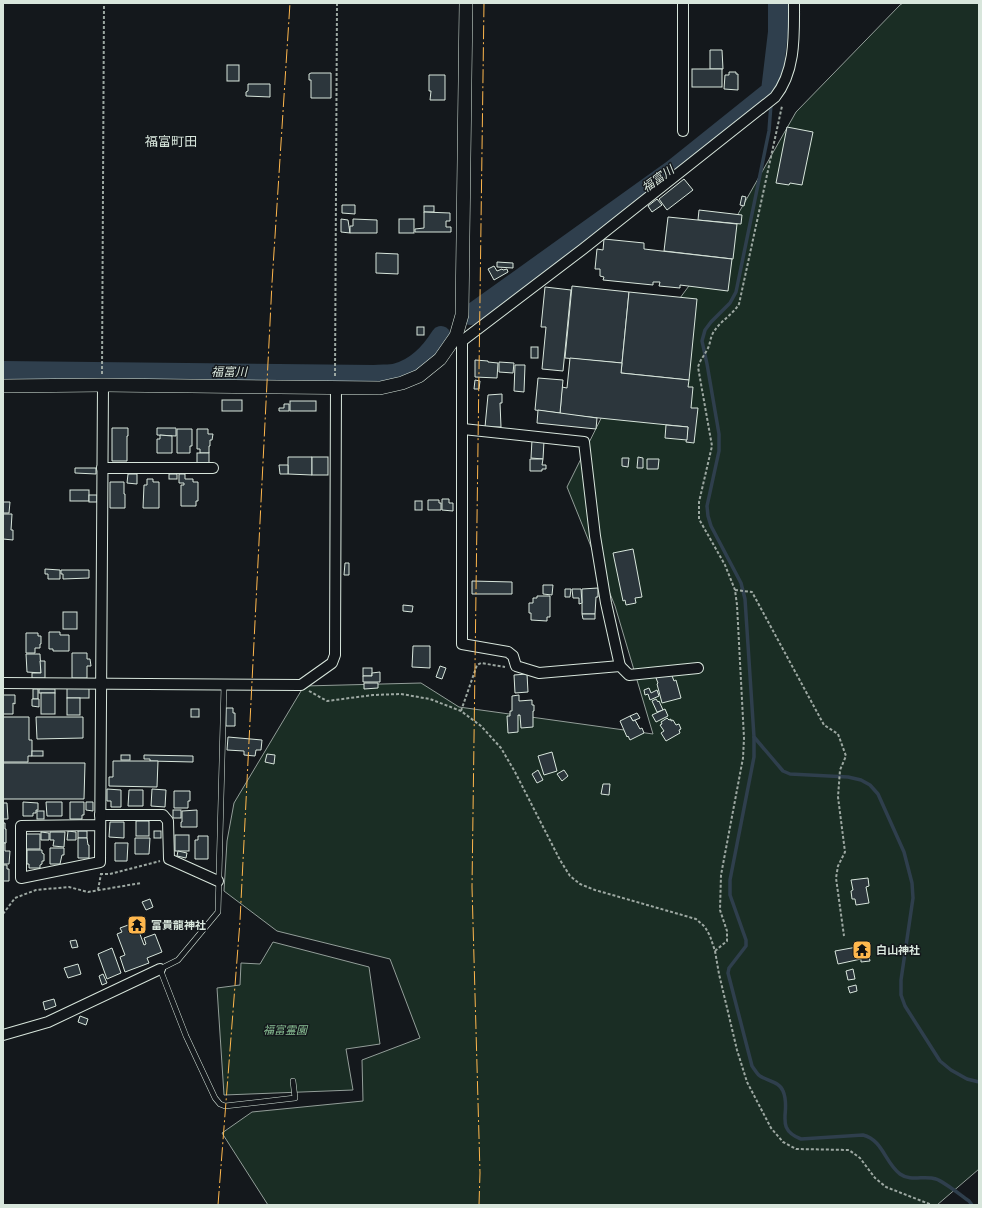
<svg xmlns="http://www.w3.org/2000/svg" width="982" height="1208" viewBox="0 0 982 1208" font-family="'Noto Serif','Noto Sans JP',serif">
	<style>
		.green { fill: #1a2d24; stroke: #939e99 }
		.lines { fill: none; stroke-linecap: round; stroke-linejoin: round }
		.stream { stroke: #2f3f4d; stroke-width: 3.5 }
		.river { stroke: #2f3f4d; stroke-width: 20 }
		.building { fill: #2c363c; stroke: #d8e6dc }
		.service-casing { stroke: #d8e6dc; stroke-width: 6 }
		.minor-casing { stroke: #d8e6dc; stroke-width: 12 }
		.tertiary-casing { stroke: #d8e6dc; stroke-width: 14 }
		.path { stroke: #9da8a2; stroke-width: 2; stroke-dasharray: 3 2; stroke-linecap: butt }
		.service { stroke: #14181c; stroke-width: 5 }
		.minor { stroke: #14181c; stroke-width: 10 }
		.tertiary { stroke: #14181c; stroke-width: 13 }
		.power { stroke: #ffb74d; stroke-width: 1; stroke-dasharray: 14 3 2 3; stroke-linecap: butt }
		.labels { text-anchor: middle; stroke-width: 3; stroke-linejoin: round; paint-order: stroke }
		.poi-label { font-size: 11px; font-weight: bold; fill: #d8e6dc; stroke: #14181c; text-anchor: start }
		.park-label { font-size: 11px; font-style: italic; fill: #8ac095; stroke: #14181c }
		.water-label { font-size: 12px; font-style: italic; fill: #d8e6dc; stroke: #14181c }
		.quarter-label { font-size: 13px; fill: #d8e6dc; stroke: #14181c }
	</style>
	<rect width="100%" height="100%" fill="#14181c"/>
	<g class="green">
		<path d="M903 3H979V1169L937 1205H268L222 1133 252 1112 363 1101 362 1060 420 1038 390 959 277 931 224 891 227 841 234 803 304 686 421 683 459 707 653 734 615 606 567 487 621 378 725 237 796 112 900 5Z"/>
		<path d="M273 942 369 967 380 1044 346 1049 353 1090 224 1095 217 988 240 985 241 963 260 964Z"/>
	</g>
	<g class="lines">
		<g class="stream">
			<path d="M771 98V91"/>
			<path d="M771 104 769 131 736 292 730 303 711 322 705 330 702 341 707 364 719 434V451L707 506 708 516 711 526 741 583 745 599 754 737 783 771 790 774 848 777 861 780 870 785 878 794 904 852 912 883 913 898 901 980V995L905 1006 940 1061 951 1070 967 1079 979 1082"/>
			<path d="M754 737V757L730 880V895L746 940V946L729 968 728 973 752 1066C755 1070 757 1074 760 1076 768 1081 780 1082 783 1091 792 1111 773 1128 801 1139L863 1135C883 1140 885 1163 900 1174 911 1182 924 1175 936 1179 943 1181 962 1196 969 1201L972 1205"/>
		</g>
		<g class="river">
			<path d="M470 315 671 171 771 91 778 32V3"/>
			<path d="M3 371 375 375C382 374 390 375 397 373 416 368 431 352 441 336"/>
		</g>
	</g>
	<g class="building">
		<path d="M710 50H722L723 69H710Z"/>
		<rect x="227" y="65" width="12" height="16"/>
		<rect x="692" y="69" width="30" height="18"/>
		<path d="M729 72H736V74H738V90L724 89 725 75H729Z"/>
		<path d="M311 73H331V98H311V80H309V74Z"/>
		<path d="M429 75H445V100H430L431 91H429Z"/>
		<path d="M248 84H270V97L246 96V92L248 91Z"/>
		<path d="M787 127 813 132 802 185 790 183 789 185 776 183Z"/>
		<path d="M684 179 693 190 667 210 659 199Z"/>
		<path d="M742 196 746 197 744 206 740 205Z"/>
		<path d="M657 199 662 205 652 212 648 206Z"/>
		<path d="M342 205H355V214L342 213Z"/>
		<rect x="424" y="206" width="10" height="6"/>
		<path d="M699 210 742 215 741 224 698 220Z"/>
		<path d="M424 212 450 213V221H446V227H451V232H415V229L424 228Z"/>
		<path d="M668 217 737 224 733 259 664 251Z"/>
		<path d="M341 219 348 220 350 233 341 232Z"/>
		<path d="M353 219 377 220V233H350V226H353Z"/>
		<rect x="399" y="219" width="15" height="14"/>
		<path d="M604 239 644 243V249L732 259 728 291 680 285V288L659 286 660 282H653V285L603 280 604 277 600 276V269H595L597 249 603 250Z"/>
		<path d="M376 253 398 254V274L376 273Z"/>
		<path d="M497 262 513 263V268L497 267Z"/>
		<path d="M494 266 497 271 502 269 503 270 507 269 508 272 494 280 488 269Z"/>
		<path d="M572 286 629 292 622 363 565 358Z"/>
		<path d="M545 287 571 290 563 371 542 369 546 327H541Z"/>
		<path d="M629 292 697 299 689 380 621 373Z"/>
		<rect x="417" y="327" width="7" height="8"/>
		<rect x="531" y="347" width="7" height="11"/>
		<path d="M570 358 622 363 621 373 689 380 688 387H693L691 408H698L694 443 686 442 688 427 560 414 562 387 567 388Z"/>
		<path d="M475 360 488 361V362L498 363 497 378 475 377Z"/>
		<path d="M499 362 514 363 513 373 499 372Z"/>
		<path d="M515 365H525L524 392 514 391Z"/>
		<path d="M538 378 563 380 560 413 535 410Z"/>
		<path d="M475 380 480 381 479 389H474Z"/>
		<path d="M502 394V403H500L501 427H485L488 395Z"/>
		<rect x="222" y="400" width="20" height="11"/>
		<rect x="290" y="401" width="26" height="10"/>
		<path d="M284 404H289V411H279V408H284Z"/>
		<path d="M538 410 597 418 596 429 537 423Z"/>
		<path d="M666 425 688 427 687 440 665 438Z"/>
		<path d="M112 428H128V436H127V461H112Z"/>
		<path d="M157 428H176V436L157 435Z"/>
		<path d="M177 429H192V446H190V453H177Z"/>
		<path d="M197 429H208V434H213L212 440H210V446H209V453H200V449H197Z"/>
		<path d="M160 435 172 436V453H157V439H160Z"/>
		<path d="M532 440 544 441 543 459 531 458Z"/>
		<rect x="197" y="453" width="12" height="10"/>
		<path d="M288 457H312V475L288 474Z"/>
		<rect x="312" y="457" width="16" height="18"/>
		<path d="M638 457 643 458V468H637Z"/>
		<path d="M622 458H629L628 467 622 466Z"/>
		<path d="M530 459H543L542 465H546V469H542V471H530Z"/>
		<path d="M647 459H659L658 469H647Z"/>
		<path d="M279 465H288V474H280Z"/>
		<path d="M75 468H96V474L75 473Z"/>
		<path d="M128 474H137V484L127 483Z"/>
		<rect x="169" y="474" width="8" height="5"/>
		<path d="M179 474H185V479H193V482H198V501H196V506H181V485H184V483H179Z"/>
		<path d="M147 479H153V482H159V508H143L144 485H147Z"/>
		<path d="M110 482H124V494H125V508H110Z"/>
		<rect x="70" y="490" width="19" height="11"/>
		<rect x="89" y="495" width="8" height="7"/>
		<path d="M442 499H449V503H453V511L442 510Z"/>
		<path d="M428 500H439V503H441V510H428Z"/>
		<rect x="415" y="501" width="7" height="9"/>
		<path d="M3 502H10L9 513H3Z"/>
		<path d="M3 514H12L11 530H13V540L3 539Z"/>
		<path d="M633 549 642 597 635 598 636 603 626 605 625 600 623 601 613 553Z"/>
		<path d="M345 563H349V575H344Z"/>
		<path d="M45 569 60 570V579H48V574H45Z"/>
		<path d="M61 570H89V578L63 579V574H61Z"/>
		<path d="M472 581 512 582V594H472Z"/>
		<path d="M543 585H553L552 595 543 594Z"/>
		<path d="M598 588V597H596L595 614H582V589Z"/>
		<path d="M565 589H571L570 597H565Z"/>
		<path d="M572 589H581L582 603 579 604V598H573Z"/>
		<path d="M537 596H550V617H547V621L531 620V613H529V603H533V598H537Z"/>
		<path d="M403 605 413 606 412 612 403 611Z"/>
		<rect x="63" y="612" width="14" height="17"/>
		<path d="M582 614H595V619H583Z"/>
		<path d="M49 632H60V635H69V651H53V649H49Z"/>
		<path d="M26 633H38V636H41V644H40V648H35V653H26Z"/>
		<path d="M413 646H430V668L412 667Z"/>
		<path d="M72 653H87V659H90L91 666H87V678H72Z"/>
		<path d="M26 654H40L41 673 27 672Z"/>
		<path d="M40 661H45V678H32V673H41Z"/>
		<path d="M440 666 446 668 442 679 436 677Z"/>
		<rect x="363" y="668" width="9" height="8"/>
		<path d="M380 672V682H363V676H372V673Z"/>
		<path d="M671 673 674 681 676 680 681 698 662 703 657 684 658 683 656 678Z"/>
		<path d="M527 674 528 692 515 693 514 675Z"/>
		<path d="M364 683H378V688L364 689Z"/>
		<rect x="67" y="688" width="22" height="10"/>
		<path d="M649 688 651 693 657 690 659 696 650 700 648 694 645 695 644 690Z"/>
		<rect x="33" y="689" width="5" height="10"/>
		<rect x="39" y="689" width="16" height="4"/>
		<rect x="41" y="693" width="14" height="21"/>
		<path d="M3 695H15V704L13 703V714H3Z"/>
		<path d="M519 695V701L532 700V705H534V711H533V727L521 728 520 715H518V732L508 733 507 716H510V711H512V696Z"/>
		<rect x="67" y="698" width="13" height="17"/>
		<path d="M32 699H39V707L32 706Z"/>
		<path d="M656 699 658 702 659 701 663 710 657 712 652 701Z"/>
		<path d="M226 708H233V713H235V726H226Z"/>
		<rect x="191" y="709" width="8" height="8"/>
		<path d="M665 709 668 716 656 722 652 715Z"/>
		<path d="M637 713 640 718 633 721 630 716Z"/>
		<path d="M630 716 633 721 635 720 640 729 642 728 644 733 630 740 628 736 627 737 620 721Z"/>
		<path d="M3 717H29V740H32V756H28V762H3Z"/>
		<path d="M36 717H83V738L37 739Z"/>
		<path d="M667 718 669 720 671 719V721L673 720 676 725 679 724 681 729 679 730 680 733 666 741 661 733 664 731 660 725 662 724 661 722Z"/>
		<path d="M228 737 262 740 261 750H256L255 756 244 755V751L227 750Z"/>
		<rect x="32" y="751" width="11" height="5"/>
		<path d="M552 752 557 771 544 775 538 756Z"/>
		<path d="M267 754 275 755 274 764 265 762Z"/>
		<rect x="121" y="755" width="9" height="5"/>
		<path d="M144 755 193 756V762L150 761V759H144Z"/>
		<path d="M113 761H158L157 787 109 786V777H113Z"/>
		<path d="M3 763H85L84 799H3Z"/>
		<path d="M538 770 543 780 537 783 532 774Z"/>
		<path d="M564 770 568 776 562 781 557 774Z"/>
		<path d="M603 784H610L609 795 601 794Z"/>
		<path d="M107 789 121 790V807H111V801H107Z"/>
		<path d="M152 789 166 790 165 807 151 806Z"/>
		<path d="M129 790H143V806H128Z"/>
		<path d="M174 791H190V801H188V808H174Z"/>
		<path d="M23 802 38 803V810H36V813H33V816H23Z"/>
		<path d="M46 802H62V816H47Z"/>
		<path d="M70 802H84V815H82V819H70Z"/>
		<path d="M86 802H93V811L86 810Z"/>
		<path d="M3 803H7L8 819H3Z"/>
		<rect x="173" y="810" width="8" height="8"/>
		<path d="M197 810V827H181V822H182V811Z"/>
		<rect x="37" y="811" width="7" height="8"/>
		<rect x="136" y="821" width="13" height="15"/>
		<path d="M110 822H124V838L109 837Z"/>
		<path d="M3 823H5V829H6V843H3Z"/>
		<path d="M68 831 76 832V840H67Z"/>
		<rect x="78" y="831" width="9" height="7"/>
		<rect x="154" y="831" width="7" height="7"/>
		<path d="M41 832 49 833V840H41Z"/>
		<path d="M50 832H65L64 847 53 846 54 840H50Z"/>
		<rect x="26" y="834" width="14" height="15"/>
		<rect x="175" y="835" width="14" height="16"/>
		<path d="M198 836H208V859H195V840H198Z"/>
		<path d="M78 838H87L88 845H89V858H78Z"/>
		<path d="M135 838H150L149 854H135Z"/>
		<path d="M3 843H5V851H10L9 864H3Z"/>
		<path d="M115 843H128L127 861H115Z"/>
		<path d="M50 848H64V855H62L60 864H50Z"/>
		<path d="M27 850H42V853L44 854V861H42V864L40 865V868H29V864H27Z"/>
		<path d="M178 851 187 853 186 858 177 856Z"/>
		<path d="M3 865H7V869H9V881H3Z"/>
		<path d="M868 878 869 886 866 887 869 903 856 905 855 899H852L851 891 853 890 851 880Z"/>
		<path d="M150 899 153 907 146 910 142 902Z"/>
		<path d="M131 924 132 928 137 926 144 945 146 944 144 938 155 934 162 952 147 958 149 963 125 972 120 957 125 955 117 934 122 932 120 928Z"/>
		<path d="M76 940 78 947 72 948 70 941Z"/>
		<path d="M857 947 858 955H860L859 948 867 947 870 961 861 962V959L838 964 835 951Z"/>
		<path d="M112 948 121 973 107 979 98 954Z"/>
		<path d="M78 964 81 974 68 978 64 968Z"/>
		<path d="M853 969 855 979 848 980 846 971Z"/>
		<path d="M103 974 107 983 102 985 99 976Z"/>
		<path d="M856 985 857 991 850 993 848 987Z"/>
		<path d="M54 999 56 1006 45 1010 43 1002Z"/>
		<path d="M80 1016 88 1019 86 1025 78 1022Z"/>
	</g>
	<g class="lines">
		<defs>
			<path id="service" d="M224 685 218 912 178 960 160 969 186 1036 215 1098 220 1104 225 1106 295 1098 293 1081"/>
			<g id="minor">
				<path d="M683 131V3"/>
				<path d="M458 338 462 341 583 249 775 97C796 71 794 34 794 3"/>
				<path d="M462 341V644L508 652 513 656 516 666 539 673 620 666 629 675 698 668"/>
				<path d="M463 429 584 442 595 536 606 603 620 666"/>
				<path d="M102 468H213"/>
				<path d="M3 683 301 685 332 663 335 655 336 387"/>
				<path d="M100 815H163L168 821 169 859 218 881"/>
				<path d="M100 825 21 826V878L100 862C101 703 102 544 103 385"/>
				<path d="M3 1035 48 1022 160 969"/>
			</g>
			<path id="tertiary" d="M3 386 103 385 380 388 402 383 419 376 440 359 456 336 462 315 466 3"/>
		</defs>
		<use href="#service" class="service-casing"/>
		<use href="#minor" class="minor-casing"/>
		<use href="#tertiary" class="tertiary-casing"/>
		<g class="path">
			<path d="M102 374 104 3"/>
			<path d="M335 376 337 3"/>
			<path d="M735 590 752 592 824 725 838 734 846 756 840 770 838 797 845 852 838 866 836 878 844 936"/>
			<path d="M309 691 327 701 373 695 401 694 430 699 461 711 481 726 501 748 515 772 560 860 570 876 580 884 595 890 696 919 705 927 710 936 715 951 719 974 737 1050 747 1082 771 1128 783 1142 796 1149 849 1150 860 1158 875 1178 886 1187 932 1205"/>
			<path d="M461 711 477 665 481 663 505 667"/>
			<path d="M101 873V874H110L160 861"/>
			<path d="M98 890 101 874"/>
			<path d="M3 914 15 898 36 890 69 887 88 892 141 883"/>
			<path d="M715 951 727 941V931L720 910 721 875 743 758 744 738 737 605 735 590 725 565 699 519V502L712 446 698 367C700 360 704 356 707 350 710 345 710 340 712 335 718 322 732 316 739 304L782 106"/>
		</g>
		<use href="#service" class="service"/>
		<use href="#minor" class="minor"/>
		<use href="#tertiary" class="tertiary"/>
		<g class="power">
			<path d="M218 1205 240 921 272 283 290 3"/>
			<path d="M479 1205 480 1173 472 887 484 3"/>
		</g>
	</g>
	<defs>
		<symbol id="temple-square" viewBox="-11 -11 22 22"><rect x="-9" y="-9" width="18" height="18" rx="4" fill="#ffb74d" stroke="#14181c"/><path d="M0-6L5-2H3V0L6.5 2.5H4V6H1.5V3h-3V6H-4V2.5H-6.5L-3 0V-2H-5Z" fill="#111"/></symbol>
	</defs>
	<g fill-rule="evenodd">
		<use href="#temple-square" x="126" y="914" width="22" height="22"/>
		<use href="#temple-square" x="851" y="939" width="22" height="22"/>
	</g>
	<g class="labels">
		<g class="poi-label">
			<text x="151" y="929">富貴龍神社</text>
			<text x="876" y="954">白山神社</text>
		</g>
		<g class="park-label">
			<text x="285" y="1034">福富霊園</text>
		</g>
		<g class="water-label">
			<text transform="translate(658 179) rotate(-36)" y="4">福富川</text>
			<text x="229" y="376">福富川</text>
		</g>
		<g class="quarter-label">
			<text x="171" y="146">福富町田</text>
		</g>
	</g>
	<rect width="982" height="1208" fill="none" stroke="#d8e6dc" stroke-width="8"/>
</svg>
